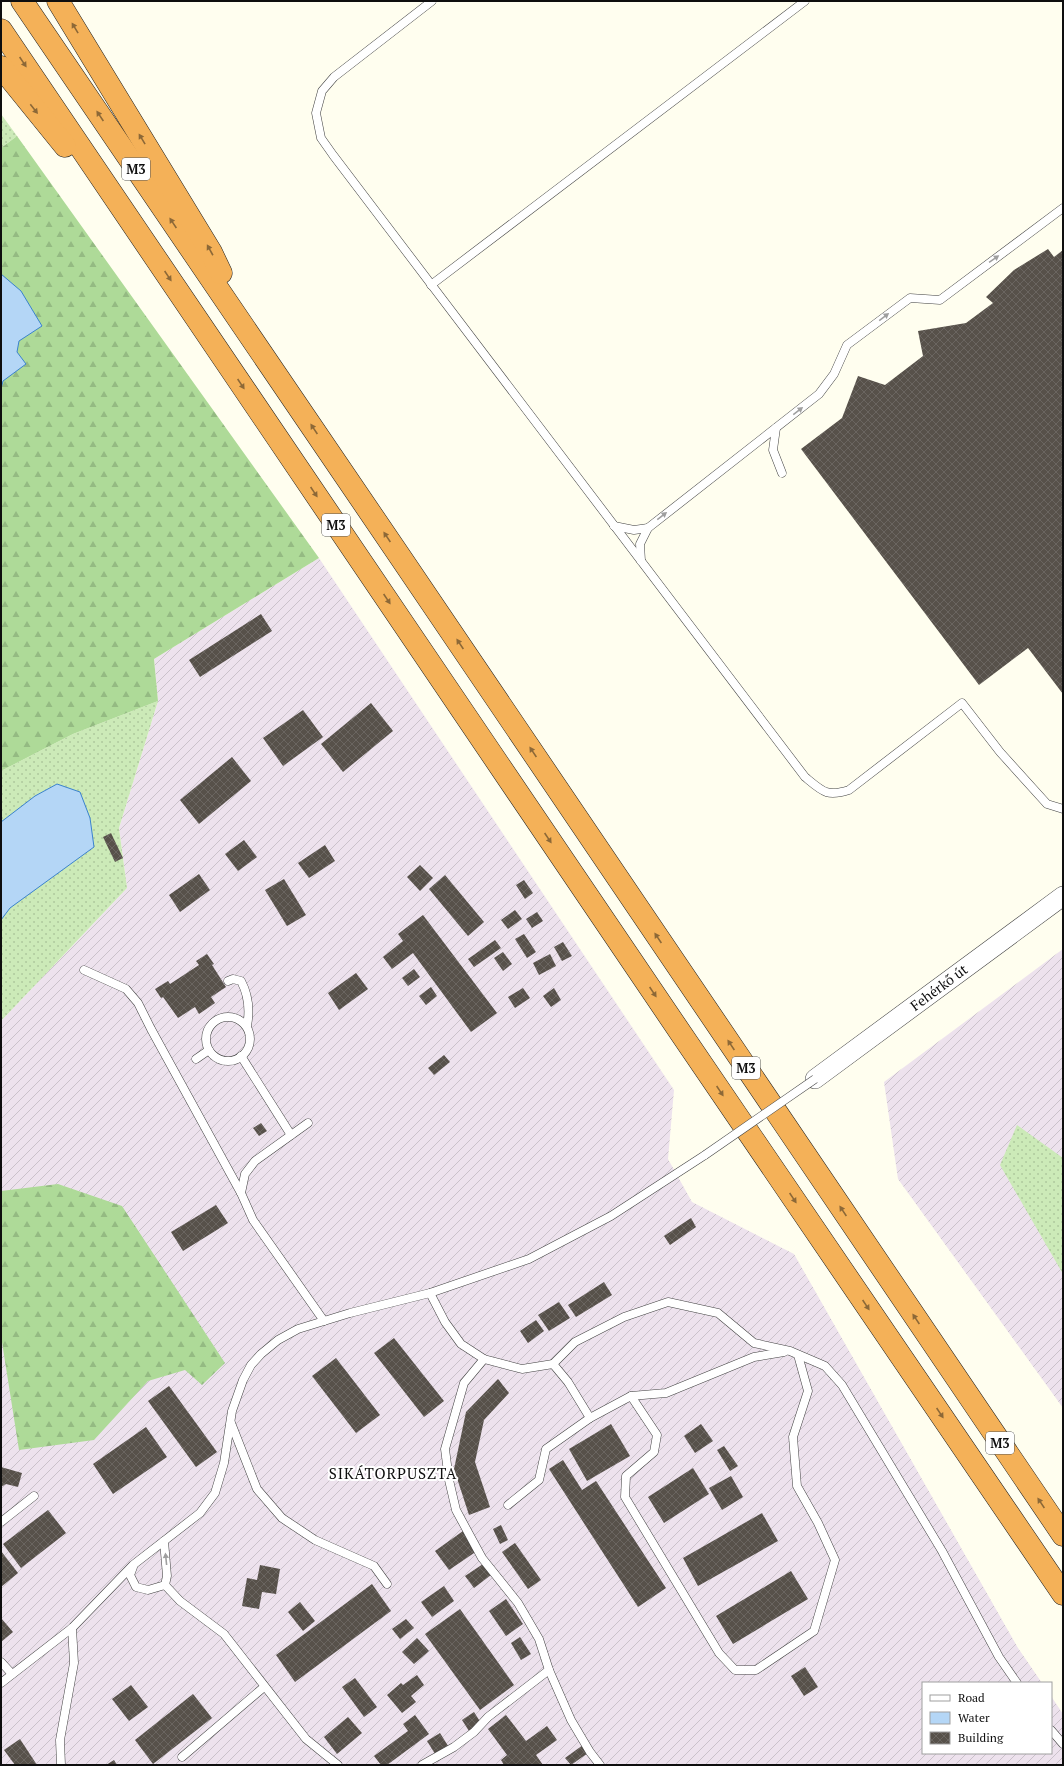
<svg xmlns="http://www.w3.org/2000/svg" width="1064" height="1766" viewBox="0 0 1064 1766" font-family="'PT Serif',serif">
	<style>
		.industrial { fill: url(#industrial-furrows) }
		.grass { fill: url(#grass-dots) }
		.forest { fill: url(#forest-firs) }
		.water { fill: #b4d6f6; stroke: #3a82ce }
		.building { fill: url(#building-cross-hatch) }
		.lines { fill: none; stroke-linecap: round; stroke-linejoin: round }
		.service-casing { stroke: #414141; stroke-width: 9 }
		.tertiary-casing { stroke: #414141; stroke-width: 20 }
		.motorway-casing { stroke: #1f1f1f; stroke-width: 23 }
		.service { stroke: #fff; stroke-width: 8 }
		.tertiary { stroke: #fff; stroke-width: 19 }
		.motorway { stroke: #f4b158; stroke-width: 22 }
		.service-bridge-casing { stroke: #414141; stroke-width: 9; stroke-linecap: butt }
		.service-bridge { stroke: #fff; stroke-width: 8 }
		.oneway { fill: #8c6837 }
		.oneway2 { fill: #9f9f9f }
		.labels { text-anchor: middle; stroke-width: 4; stroke-linejoin: round; paint-order: stroke }
		.shield { fill: #fff; stroke: #565656; stroke-width: 1 }
		.shield-label { font-size: 13px; font-weight: bold; fill: #0e0e0e }
		.street-label { font-size: 14px; fill: #0e0e0e; stroke: #fff }
		.neighbourhood-label { font-size: 15px; letter-spacing: 1px; fill: #0e0e0e; stroke: #fff }
	</style>
	<defs>
		<pattern id="industrial-furrows" width="10" height="10" patternUnits="userSpaceOnUse"><rect width="10" height="10" fill="#ede2ed"/><path d="M-1 1l2-2M0 10L10 0M9 11l2-2" fill="none" stroke="#cac1ca"/></pattern>
		<pattern id="grass-dots" width="8" height="8" patternUnits="userSpaceOnUse"><rect width="8" height="8" fill="#cceab8"/><path d="M2 2h.1M6 6h.1" fill="none" stroke="#aec89d" stroke-width="1.8" stroke-linecap="round"/></pattern>
		<pattern id="forest-firs" width="22" height="20" patternUnits="userSpaceOnUse"><rect width="22" height="20" fill="#aeda98"/><path d="M5 1l3.5 6h-7zM16 11l3.5 6h-7z" fill="#94ba82"/></pattern>
		<pattern id="building-cross-hatch" width="8" height="8" patternUnits="userSpaceOnUse"><rect width="8" height="8" fill="#57514a"/><path d="M0 0l8 8M0 8l8-8" fill="none" stroke="#6a6560"/></pattern>
	</defs>
	<rect width="100%" height="100%" fill="#fffeef"/>
	<g class="industrial">
		<path d="M319 558 674 1090 668 1159 692 1202 794 1254 1018 1648 1042 1683H923V1753H1051V1696L1063 1714V1765H1V1021L127 888 119 828 158 701 154 659Z"/>
		<path d="M1063 949V1408L898 1179 884 1082Z"/>
	</g>
	<g class="grass">
		<path d="M1 114 17 136 1 148Z"/>
		<path d="M158 701 119 828 127 888 1 1021V771L73 734Z"/>
		<path d="M1017 1125 1063 1158V1274L1000 1165Z"/>
	</g>
	<g class="forest">
		<path d="M17 136 319 558 154 659 158 701 73 734 1 771V148Z"/>
		<path d="M58 1184 122 1206 225 1363 202 1385 185 1370 148 1381 94 1440 19 1450 1 1336V1191Z"/>
	</g>
	<g class="water">
		<path d="M1 274 21 291 42 326 19 341 17 352 26 364 3 381 1 389Z"/>
		<path d="M57 784 80 792 90 818 94 847 10 908 1 920V822L35 796Z"/>
	</g>
	<g class="building">
		<path d="M1048 249 1054 257 1063 250V694L1028 648 979 685 801 449 842 418 858 376 885 385 923 356 918 331 966 323 993 303 986 297 1014 270Z"/>
		<path d="M261 614 272 631 200 677 189 660Z"/>
		<path d="M371 703 393 731 343 772 321 744Z"/>
		<path d="M303 710 323 737 283 766 263 738Z"/>
		<path d="M232 757 251 781 199 824 180 800Z"/>
		<path d="M111 833 123 858 115 862 103 837Z"/>
		<path d="M244 840 257 857 238 871 225 854Z"/>
		<path d="M325 845 335 861 309 878 298 863Z"/>
		<path d="M420 865 433 878 420 891 407 877Z"/>
		<path d="M199 874 210 890 180 912 169 895Z"/>
		<path d="M445 875 484 922 468 936 429 889Z"/>
		<path d="M284 879 306 915 287 926 265 890Z"/>
		<path d="M524 880 533 893 525 899 516 885Z"/>
		<path d="M515 910 522 919 508 929 501 920Z"/>
		<path d="M537 912 543 921 532 928 526 919Z"/>
		<path d="M423 915 497 1013 471 1032 413 953 392 969 383 957 403 941 398 934Z"/>
		<path d="M524 934 536 952 527 958 515 939Z"/>
		<path d="M495 940 501 948 474 967 468 959Z"/>
		<path d="M563 942 572 956 562 961 554 947Z"/>
		<path d="M503 952 512 964 503 971 494 958Z"/>
		<path d="M207 954 214 964 212 965 226 987 211 997 215 1003 199 1014 195 1007 178 1018 163 997 161 998 155 989 168 981 170 984 199 965 196 961Z"/>
		<path d="M550 954 556 966 539 975 533 963Z"/>
		<path d="M414 969 420 977 408 986 402 978Z"/>
		<path d="M356 973 368 989 339 1010 328 993Z"/>
		<path d="M431 987 437 996 426 1005 419 996Z"/>
		<path d="M523 988 530 998 515 1008 508 997Z"/>
		<path d="M554 988 561 1000 551 1007 543 996Z"/>
		<path d="M444 1055 450 1062 434 1075 428 1068Z"/>
		<path d="M261 1123 267 1131 259 1136 253 1128Z"/>
		<path d="M216 1205 228 1223 183 1251 171 1232Z"/>
		<path d="M691 1218 696 1227 670 1245 664 1236Z"/>
		<path d="M604 1282 612 1295 576 1317 568 1305Z"/>
		<path d="M559 1302 570 1318 549 1331 538 1315Z"/>
		<path d="M536 1320 544 1331 528 1343 520 1331Z"/>
		<path d="M394 1338 444 1401 424 1417 374 1353Z"/>
		<path d="M336 1358 380 1415 356 1433 312 1376Z"/>
		<path d="M498 1379 509 1393 484 1420 475 1462 490 1507 469 1515 454 1469 466 1412Z"/>
		<path d="M169 1386 217 1452 196 1467 148 1401Z"/>
		<path d="M611 1424 630 1456 587 1481 569 1449Z"/>
		<path d="M701 1424 713 1441 695 1453 684 1436Z"/>
		<path d="M146 1427 167 1457 113 1494 93 1464Z"/>
		<path d="M724 1446 738 1466 730 1471 717 1450Z"/>
		<path d="M563 1460 582 1490 596 1481 666 1588 638 1607 549 1469Z"/>
		<path d="M1 1467 22 1473 18 1487 6 1484 1 1487Z"/>
		<path d="M693 1468 709 1494 664 1523 648 1497Z"/>
		<path d="M731 1476 743 1497 722 1510 709 1488Z"/>
		<path d="M48 1510 66 1533 21 1568 3 1544Z"/>
		<path d="M762 1513 778 1541 698 1586 683 1558Z"/>
		<path d="M501 1525 508 1540 500 1544 493 1529Z"/>
		<path d="M463 1531 477 1551 449 1570 435 1551Z"/>
		<path d="M515 1543 541 1580 528 1589 502 1552Z"/>
		<path d="M1 1551 18 1573 1 1587Z"/>
		<path d="M483 1564 491 1575 474 1588 465 1576Z"/>
		<path d="M260 1565 280 1569 276 1594 262 1592 259 1609 242 1606 247 1578 257 1580Z"/>
		<path d="M791 1571 808 1599 733 1644 716 1616Z"/>
		<path d="M372 1584 391 1611 295 1682 276 1655Z"/>
		<path d="M444 1586 454 1601 432 1617 421 1602Z"/>
		<path d="M506 1599 523 1624 506 1636 489 1611Z"/>
		<path d="M300 1602 315 1621 303 1631 288 1612Z"/>
		<path d="M460 1609 514 1685 480 1710 425 1634Z"/>
		<path d="M1 1618 13 1632 1 1642Z"/>
		<path d="M406 1619 414 1628 400 1639 392 1629Z"/>
		<path d="M520 1637 531 1654 521 1660 511 1643Z"/>
		<path d="M417 1638 429 1651 414 1664 402 1652Z"/>
		<path d="M805 1667 818 1687 804 1696 791 1676Z"/>
		<path d="M417 1675 424 1685 411 1696 416 1702 402 1713 387 1695 401 1683 403 1685Z"/>
		<path d="M355 1678 377 1707 364 1717 342 1687Z"/>
		<path d="M131 1685 148 1707 129 1721 112 1699Z"/>
		<path d="M193 1694 212 1718 153 1764 135 1740Z"/>
		<path d="M474 1712 481 1723 469 1731 462 1720Z"/>
		<path d="M415 1715 429 1734 387 1765H381L374 1756 408 1731 403 1724Z"/>
		<path d="M506 1715 526 1741 547 1726 557 1740 536 1755 543 1765H504L501 1760 507 1755 488 1729Z"/>
		<path d="M348 1717 362 1733 337 1754 324 1737Z"/>
		<path d="M440 1733 450 1749 437 1757 427 1741Z"/>
		<path d="M20 1739 37 1765H15L4 1750Z"/>
		<path d="M583 1745 588 1753 571 1765 565 1758Z"/>
		<path d="M114 1760 117 1765H106Z"/>
	</g>
	<g class="lines">
		<defs>
			<g id="service">
				<path d="M432 1 334 77 322 91 316 113 321 138 333 155 805 777C823 792 827 797 849 790L962 703 1000 752 1047 804 1063 809"/>
				<path d="M431 285 805 1"/>
				<path d="M776 428 773 450 782 473"/>
				<path d="M614 526 634 530 648 528 819 394 834 374 847 345 910 298 940 300 1063 208"/>
				<path d="M641 561 640 544 648 528"/>
				<path d="M84 970 126 989 138 1003 151 1029 241 1193"/>
				<path d="M228 981 233 979 241 981C249 996 250 1010 247 1026"/>
				<circle cx="228" cy="1039" r="22"/>
				<path d="M241 1056 291 1135"/>
				<path d="M196 1059 209 1050"/>
				<path d="M308 1123 255 1161 245 1174 241 1193 253 1220 324 1321"/>
				<path d="M430 1293 445 1322 461 1344 484 1359 464 1383 445 1449 449 1480 456 1510 482 1558 518 1603 539 1639 549 1670 571 1720 590 1752 600 1765"/>
				<path d="M484 1359 522 1369 553 1364 568 1382 590 1418 546 1449 539 1480 508 1505"/>
				<path d="M553 1364 575 1342 624 1317 668 1302 718 1313 754 1343 790 1351 825 1366 842 1385 942 1551 999 1657 1017 1683"/>
				<path d="M631 1396 657 1435 654 1452 626 1476 625 1497 719 1653 735 1670H756L814 1631 835 1560 818 1523 797 1486 793 1437 808 1391 798 1355"/>
				<path d="M590 1418 631 1396 666 1393 754 1357 784 1352"/>
				<path d="M231 1423 257 1489 282 1518 315 1540 374 1566 387 1584"/>
				<path d="M1 1522 34 1496"/>
				<path d="M133 1567 130 1575 136 1587 148 1590 165 1585 167 1576 164 1541"/>
				<path d="M165 1585 180 1601 224 1634 306 1739 338 1765"/>
				<path d="M1 1662 12 1674"/>
				<path d="M1 1683 72 1628 133 1565 200 1513 215 1493 224 1463 232 1411 243 1380 251 1365 261 1354 278 1340 298 1329 350 1313 430 1293 529 1259 611 1216 705 1155"/>
				<path d="M1051 1730 1063 1744"/>
				<path d="M182 1757 264 1687"/>
				<path d="M61 1765 60 1740 74 1663 72 1628"/>
				<path d="M422 1765 454 1747 474 1732 488 1717 549 1670"/>
			</g>
			<g id="tertiary">
				<path id="s1" d="M815 1079 1063 896"/>
			</g>
			<g id="motorway">
				<path d="M22 1 401 558 1063 1535"/>
				<path d="M58 1 211 252 221 273"/>
				<path d="M1 30 682 1035 1063 1594"/>
				<path d="M1 67 65 146"/>
			</g>
		</defs>
		<use href="#service" class="service-casing"/>
		<use href="#tertiary" class="tertiary-casing"/>
		<use href="#motorway" class="motorway-casing"/>
		<use href="#service" class="service"/>
		<use href="#tertiary" class="tertiary"/>
		<use href="#motorway" class="motorway"/>
		<defs>
			<path id="service-bridge" d="M705 1155 815 1079"/>
		</defs>
		<use href="#service-bridge" class="service-bridge-casing"/>
		<use href="#service-bridge" class="service-bridge"/>
	</g>
	<defs><path id="oneway-solid" d="M-6-.8H1V-3.2L6.5 0L1 3.2V.8H-6Z"/></defs>
	<g class="oneway">
		<use href="#oneway-solid" transform="translate(75 28) rotate(-121)"/>
		<use href="#oneway-solid" transform="translate(23 62) rotate(56)"/>
		<use href="#oneway-solid" transform="translate(34 109) rotate(52)"/>
		<use href="#oneway-solid" transform="translate(100 116) rotate(-124)"/>
		<use href="#oneway-solid" transform="translate(142 139) rotate(-121)"/>
		<use href="#oneway-solid" transform="translate(173 223) rotate(-124)"/>
		<use href="#oneway-solid" transform="translate(210 250) rotate(-119)"/>
		<use href="#oneway-solid" transform="translate(168 276) rotate(56)"/>
		<use href="#oneway-solid" transform="translate(241 384) rotate(56)"/>
		<use href="#oneway-solid" transform="translate(314 429) rotate(-124)"/>
		<use href="#oneway-solid" transform="translate(314 492) rotate(56)"/>
		<use href="#oneway-solid" transform="translate(387 537) rotate(-124)"/>
		<use href="#oneway-solid" transform="translate(387 599) rotate(56)"/>
		<use href="#oneway-solid" transform="translate(460 644) rotate(-124)"/>
		<use href="#oneway-solid" transform="translate(533 752) rotate(-124)"/>
		<use href="#oneway-solid" transform="translate(548 838) rotate(56)"/>
		<use href="#oneway-solid" transform="translate(658 938) rotate(-124)"/>
		<use href="#oneway-solid" transform="translate(653 992) rotate(56)"/>
		<use href="#oneway-solid" transform="translate(731 1045) rotate(-124)"/>
		<use href="#oneway-solid" transform="translate(720 1091) rotate(56)"/>
		<use href="#oneway-solid" transform="translate(793 1198) rotate(56)"/>
		<use href="#oneway-solid" transform="translate(843 1211) rotate(-124)"/>
		<use href="#oneway-solid" transform="translate(866 1305) rotate(56)"/>
		<use href="#oneway-solid" transform="translate(916 1319) rotate(-124)"/>
		<use href="#oneway-solid" transform="translate(940 1413) rotate(56)"/>
		<use href="#oneway-solid" transform="translate(1041 1503) rotate(-124)"/>
	</g>
	<g class="oneway2">
		<use href="#oneway-solid" transform="translate(994 259) rotate(-35)"/>
		<use href="#oneway-solid" transform="translate(884 317) rotate(-37)"/>
		<use href="#oneway-solid" transform="translate(798 411) rotate(-38)"/>
		<use href="#oneway-solid" transform="translate(662 516) rotate(-38)"/>
		<use href="#oneway-solid" transform="translate(166 1559) rotate(-96)"/>
	</g>
	<g class="labels">
		<g class="shield">
			<rect x="122" y="158" width="28" height="22" rx="3"/>
			<rect x="322" y="514" width="28" height="22" rx="3"/>
			<rect x="732" y="1057" width="28" height="22" rx="3"/>
			<rect x="986" y="1432" width="28" height="22" rx="3"/>
		</g>
		<g class="shield-label">
			<text x="136" y="174">M3</text>
			<text x="336" y="530">M3</text>
			<text x="746" y="1073">M3</text>
			<text x="1000" y="1448">M3</text>
		</g>
		<g class="street-label">
			<text dy="5" stroke="none"><textPath href="#s1" startOffset="154">Fehérkő út</textPath></text>
		</g>
		<g class="neighbourhood-label">
			<text x="393" y="1479">SIKÁTORPUSZTA</text>
		</g>
	</g>
	<rect width="1064" height="1766" fill="none" stroke="#0e0e0e" stroke-width="4"/>
	<rect x="922" y="1682" width="130" height="72" fill="#ffffff" stroke="#9f9f9f"/>
	<rect x="930" y="1695" width="20" height="6" fill="#ffffff" stroke="#9f9f9f"/>
	<text x="958" y="1702" font-size="12" fill="#0e0e0e">Road</text>
	<rect x="930" y="1712" width="20" height="12" fill="#b4d6f6" stroke="#9f9f9f"/>
	<text x="958" y="1722" font-size="12" fill="#0e0e0e">Water</text>
	<rect x="930" y="1732" width="20" height="12" fill="url(#building-cross-hatch)" stroke="#9f9f9f"/>
	<text x="958" y="1742" font-size="12" fill="#0e0e0e">Building</text>
</svg>
